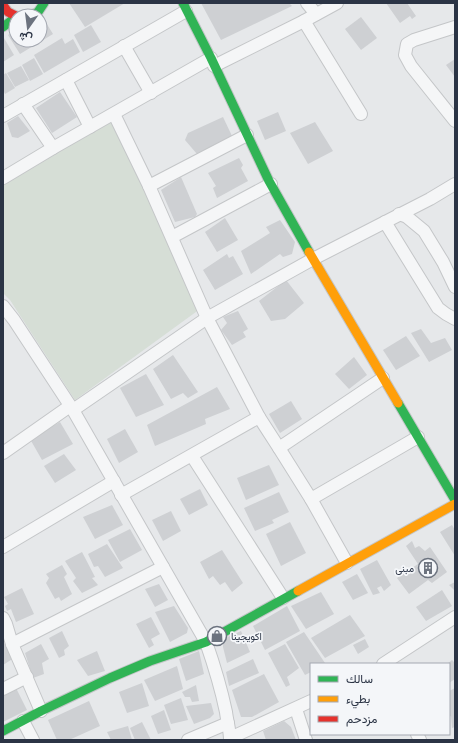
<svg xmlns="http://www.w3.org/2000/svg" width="458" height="743" viewBox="0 0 458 743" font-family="Arial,Vazirmatn,sans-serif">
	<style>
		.green { fill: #d6ded6 }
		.building { fill: #ced0d3 }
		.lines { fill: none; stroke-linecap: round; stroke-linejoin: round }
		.street-casing { stroke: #c4c6c8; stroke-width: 14 }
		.fast-casing { stroke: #c4c6c8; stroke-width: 11 }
		.slow-casing { stroke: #c4c6c8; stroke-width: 11 }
		.jam-casing { stroke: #c4c6c8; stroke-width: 11 }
		.street { stroke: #f5f6f7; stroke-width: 12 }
		.fast { stroke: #30b455; stroke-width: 9 }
		.slow { stroke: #ff9f0a; stroke-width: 9 }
		.jam { stroke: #e5322d; stroke-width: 9 }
		.labels { text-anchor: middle; stroke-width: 3.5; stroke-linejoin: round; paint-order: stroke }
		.poi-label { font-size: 10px; fill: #2b3445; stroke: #f4f6f9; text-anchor: end }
	</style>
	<rect width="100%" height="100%" fill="#e6e8ea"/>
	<path class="green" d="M111 121 200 309 75 400 10 300 3 293V184Z"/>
	<g class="building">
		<path d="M69 3H125L85 27Z"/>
		<path d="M201 3H289L292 6 221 40Z"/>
		<path d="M386 3H407L416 16 412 19 410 16 400 23Z"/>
		<path d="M40 13 53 34 20 54 8 35 16 30V40H40Z"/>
		<path d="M361 17 377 38 361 50 345 29Z"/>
		<path d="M91 25 101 42 83 52 74 35Z"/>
		<path d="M4 38 14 55 3 62V39Z"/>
		<path d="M62 38 65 44 73 39 80 52 44 73 34 55Z"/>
		<path d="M34 58 43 74 30 81 22 65Z"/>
		<path d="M455 59V77L446 65Z"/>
		<path d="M21 66 29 80 15 87 7 73Z"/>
		<path d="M6 73 15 88 5 94 3 90V75Z"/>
		<path d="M60 92 77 117 52 133 36 108Z"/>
		<path d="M278 112 286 131 265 140 257 121Z"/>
		<path d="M18 116 30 131 18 138 12 137 7 123Z"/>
		<path d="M223 117 232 136 197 154 185 140 188 133Z"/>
		<path d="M315 122 333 151 308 164 290 133Z"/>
		<path d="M239 158 243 165 241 168 248 181 217 198 213 188 216 186 208 173Z"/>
		<path d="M181 177 197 214 195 217 175 222 161 190Z"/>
		<path d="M225 218 238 240 217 252 205 232Z"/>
		<path d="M280 220 295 242 292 254 283 257 280 254 251 274 241 251 270 233 266 227Z"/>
		<path d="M227 254 229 258 233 256 243 274 215 290 203 270Z"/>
		<path d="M286 280 304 303 285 319 271 321 259 301Z"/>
		<path d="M238 311 248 329 243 332 246 337 232 345 221 330 227 323 223 317Z"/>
		<path d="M421 329 431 343 445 338 452 350 429 362 411 333Z"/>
		<path d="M406 336 420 356 396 370 383 350Z"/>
		<path d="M173 355 198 392 188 398 183 393 171 399 153 369Z"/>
		<path d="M354 357 367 375 349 389 335 374Z"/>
		<path d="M146 374 164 405 136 417 120 388Z"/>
		<path d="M217 387 230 409 205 419 206 424 155 446 147 425Z"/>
		<path d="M291 401 302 419 280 433 269 414Z"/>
		<path d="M60 422 73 444 42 460 30 439Z"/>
		<path d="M125 429 138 452 119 463 107 439Z"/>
		<path d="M64 454 76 470 55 483 44 466Z"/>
		<path d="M269 465 279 485 246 500 237 478Z"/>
		<path d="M200 489 208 505 189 515 180 499Z"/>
		<path d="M279 492 289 512 272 520 274 523 255 531 244 508Z"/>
		<path d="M112 505 123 525 95 539 83 517Z"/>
		<path d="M171 511 181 531 163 541 152 520Z"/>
		<path d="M290 522 306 553 281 566 266 534Z"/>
		<path d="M452 525 455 530V556L440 532Z"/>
		<path d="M130 529 142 550 120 562 108 540Z"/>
		<path d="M412 541 415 548 419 546 425 551 430 547 447 572 432 583 428 580 409 594 397 578 418 564 406 546Z"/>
		<path d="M107 544 123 568 105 577 98 566 94 567 88 554Z"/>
		<path d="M222 550 243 583 232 592 225 582 220 585 213 576 209 579 200 562Z"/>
		<path d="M82 552 95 577 92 578 98 585 82 593 73 581 76 578 65 561Z"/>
		<path d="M377 560 391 585 384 591 381 586 377 588 380 593 373 595 360 569Z"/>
		<path d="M62 565 67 574 64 577 72 594 61 601 59 597 55 599 46 583 49 578 46 574Z"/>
		<path d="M357 574 368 593 353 600 342 582Z"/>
		<path d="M455 582V591L449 585Z"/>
		<path d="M159 584 168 600 155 607 145 589Z"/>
		<path d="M22 588 34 614 16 622 11 609 7 611 5 606 8 604 4 597Z"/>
		<path d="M442 590 452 606 426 621 416 607Z"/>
		<path d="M321 592 334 614 306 629 291 606Z"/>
		<path d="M174 606 188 628 187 633 170 642 155 612Z"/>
		<path d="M287 606 300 631 265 650 253 626Z"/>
		<path d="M350 615 365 636 325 658 311 638Z"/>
		<path d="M151 617 160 634 151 639 154 645 149 648 136 624Z"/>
		<path d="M62 631 69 646 64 650 65 655 59 658 49 638Z"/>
		<path d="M241 631 250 652 227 663 223 647V639Z"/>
		<path d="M304 632 325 663 311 664V672L305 675 286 642Z"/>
		<path d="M365 639 369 647 358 654 353 645Z"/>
		<path d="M3 641 14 658 3 665Z"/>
		<path d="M41 644 49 659 42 663 44 674 33 678 25 653Z"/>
		<path d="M285 644 299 668 287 677 290 685 286 687 268 653Z"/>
		<path d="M97 651 105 671 88 676 77 660Z"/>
		<path d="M199 651 204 674 186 681 179 659Z"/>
		<path d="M253 659 259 673 229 686 226 672Z"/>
		<path d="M452 660 455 663V679L449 683V664H447Z"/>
		<path d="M177 666 183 689 155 701 144 680Z"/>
		<path d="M264 674 279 702 252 717H241L232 690Z"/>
		<path d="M142 683 149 706 127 713 119 692Z"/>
		<path d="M196 685 199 701 192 702 190 697H185L182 692Z"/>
		<path d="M15 686 27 710 3 722V693Z"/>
		<path d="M455 688V727L452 728 451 716 449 717V691Z"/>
		<path d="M181 698 188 720 171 724 164 705Z"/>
		<path d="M89 701 100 726 69 740H57L48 720Z"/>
		<path d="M211 703 214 714 210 718 194 724 186 706Z"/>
		<path d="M164 710 171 730 158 734 151 716Z"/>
		<path d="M284 721 291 727 296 740H266L263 731Z"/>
		<path d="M142 722 151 740H135L130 728Z"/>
		<path d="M128 726 132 740H111L107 732Z"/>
	</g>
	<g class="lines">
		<defs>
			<g id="street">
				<path d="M307 3 316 14"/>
				<path d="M304 21 361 114"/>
				<path d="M455 27 414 40 407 44 405 55 411 66 455 121"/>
				<path d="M124 46 151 93"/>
				<path d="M214 66 304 21 337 3"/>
				<path d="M66 80 90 127"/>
				<path d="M23 104 53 148"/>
				<path d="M114 114 149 186 207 318 259 417 279 448 311 499 347 563"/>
				<path d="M3 116 186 11"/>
				<path d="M3 178 53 148 211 58"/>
				<path d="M149 186 247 135"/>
				<path d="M399 214 407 217 424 231 443 262 455 287"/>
				<path d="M385 222 438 308 446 314 455 319"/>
				<path d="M172 237 271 184"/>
				<path d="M3 306 14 320 73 410 206 642C214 665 221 688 226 712 227 721 230 730 230 740"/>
				<path d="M73 410 207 318 313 259 430 199 455 184"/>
				<path d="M279 448 383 378"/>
				<path d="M3 453 70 406"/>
				<path d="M192 456 283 598"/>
				<path d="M121 495 259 417"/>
				<path d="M311 499 418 437"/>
				<path d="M3 547 114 481"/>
				<path d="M3 618 6 624 12 644 41 711"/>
				<path d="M12 644 163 567"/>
				<path d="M383 664 455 617"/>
				<path d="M3 689 27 677"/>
				<path d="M296 709 306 740"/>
				<path d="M23 721 33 740"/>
				<path d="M417 734 420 740"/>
				<path d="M230 738 311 701"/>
				<path d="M188 740 228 723"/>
			</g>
			<g id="fast">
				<path d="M183 3 211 58 269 181 309 252"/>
				<path d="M30 16 38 12 44 3"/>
				<path d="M3 27 16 17"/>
				<path d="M398 403 455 500"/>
				<path d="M3 731 41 711 110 678 150 661 206 642 298 591"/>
			</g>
			<g id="slow">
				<path d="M309 252 398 403"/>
				<path d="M298 591 455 504"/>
			</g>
			<path id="jam" d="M3 5 8 12 16 16"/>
		</defs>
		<use href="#street" class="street-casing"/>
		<use href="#fast" class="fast-casing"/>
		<use href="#slow" class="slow-casing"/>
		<use href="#jam" class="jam-casing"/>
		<use href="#street" class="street"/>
		<use href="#fast" class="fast"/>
		<use href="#slow" class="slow"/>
		<use href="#jam" class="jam"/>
	</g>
	<defs>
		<symbol id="building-ring" viewBox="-11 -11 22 22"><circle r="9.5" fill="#f4f6f9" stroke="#6c737f" stroke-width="1.5"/><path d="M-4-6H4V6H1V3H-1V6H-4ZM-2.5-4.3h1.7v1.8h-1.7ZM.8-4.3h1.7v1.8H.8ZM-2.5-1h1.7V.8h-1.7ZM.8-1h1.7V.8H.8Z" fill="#6c737f"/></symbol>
		<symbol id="shop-ring" viewBox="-11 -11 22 22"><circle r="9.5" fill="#f4f6f9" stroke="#6c737f" stroke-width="1.5"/><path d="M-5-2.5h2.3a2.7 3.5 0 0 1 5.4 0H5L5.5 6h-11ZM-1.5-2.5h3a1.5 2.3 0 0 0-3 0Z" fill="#6c737f"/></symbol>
	</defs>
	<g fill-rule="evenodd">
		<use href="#building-ring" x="417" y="557" width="22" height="22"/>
		<use href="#shop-ring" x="206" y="625" width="22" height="22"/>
	</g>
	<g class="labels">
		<g class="poi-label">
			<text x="414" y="572">مبنى</text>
			<text x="231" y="640" text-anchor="start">اكويجينا</text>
		</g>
	</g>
	<rect width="458" height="743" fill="none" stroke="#2b3445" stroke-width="8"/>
	<rect x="310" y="663" width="140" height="72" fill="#f4f6f9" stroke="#a4a8b1"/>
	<rect x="318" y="676" width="20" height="6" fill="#30b455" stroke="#a4a8b1"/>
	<text x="346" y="683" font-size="12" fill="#2b3445">سالك</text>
	<rect x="318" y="696" width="20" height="6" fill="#ff9f0a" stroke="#a4a8b1"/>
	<text x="346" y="703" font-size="12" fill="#2b3445">بطيء</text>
	<rect x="318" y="716" width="20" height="6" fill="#e5322d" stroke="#a4a8b1"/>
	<text x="346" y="723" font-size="12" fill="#2b3445">مزدحم</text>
	<g transform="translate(28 28) rotate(194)"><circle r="19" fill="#f4f6f9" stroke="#a4a8b1"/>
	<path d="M0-3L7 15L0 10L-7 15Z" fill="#6c737f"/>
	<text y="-6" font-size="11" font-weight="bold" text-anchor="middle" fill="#2b3445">ش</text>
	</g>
</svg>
